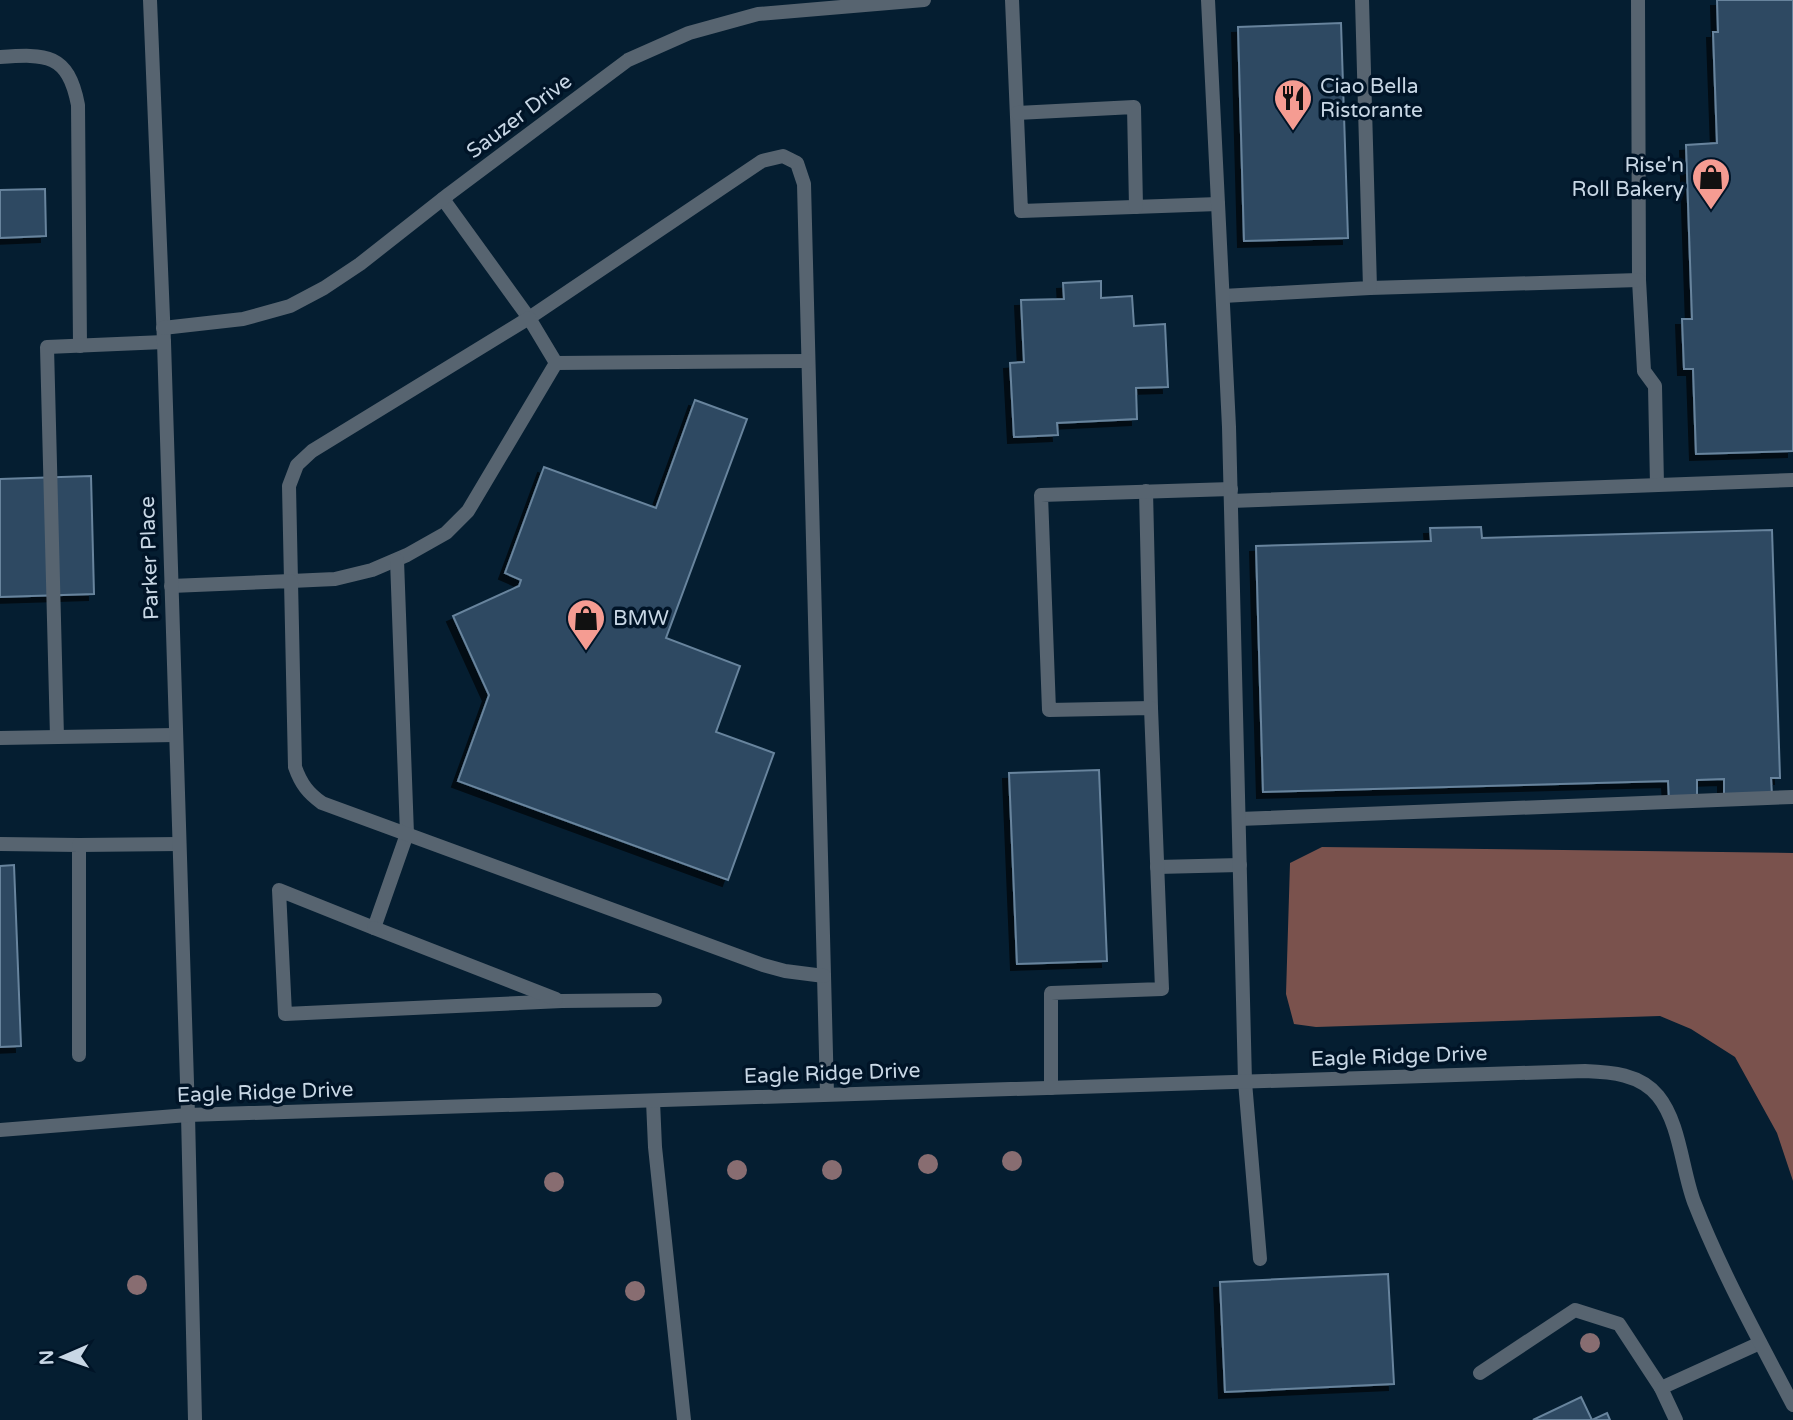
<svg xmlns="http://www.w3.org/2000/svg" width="1793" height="1420" viewBox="0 0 1793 1420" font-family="'Varela Round',sans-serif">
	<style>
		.water { fill: #7a524d }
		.building { fill: #2d4962; stroke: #68849d; stroke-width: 2; filter: url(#shadow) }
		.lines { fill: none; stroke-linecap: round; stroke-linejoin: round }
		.lane { stroke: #576470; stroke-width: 14 }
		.street { stroke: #576470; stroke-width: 14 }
		.tree { fill: #886d71 }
		.labels { text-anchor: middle; stroke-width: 7; stroke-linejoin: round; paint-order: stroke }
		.poi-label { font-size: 21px; fill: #c8d7e5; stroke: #001427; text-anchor: start }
		.street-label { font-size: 21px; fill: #c8d7e5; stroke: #001427 }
	</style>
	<defs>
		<filter id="shadow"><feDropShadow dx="-6" dy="6" stdDeviation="0" flood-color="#0009"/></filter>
	</defs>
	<rect width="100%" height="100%" fill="#051e31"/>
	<path class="water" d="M1322 847 1793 853V1181L1777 1133 1735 1057 1691 1029 1660 1016 1316 1027 1294 1024 1286 994 1290 863Z"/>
	<g class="building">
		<path d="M1717 0H1793V451L1696 454 1693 369H1684L1682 319H1692L1686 145 1717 143 1713 32H1718Z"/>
		<path d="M1341 23 1348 238 1244 241 1238 27Z"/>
		<path d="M45 189 46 236 0 238V190Z"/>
		<path d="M1101 281V298L1132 296 1134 326 1165 324 1168 387 1136 388 1137 419 1057 423 1058 435 1014 437 1010 363 1024 362 1021 300 1064 299 1063 283Z"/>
		<path d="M695 400 747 419 666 638 740 666 716 732 774 753 728 880 458 781 489 695 453 616 519 586 521 580 505 573 544 467 656 508Z"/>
		<path d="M91 476 94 594 0 597V479Z"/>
		<path d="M1481 527 1482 538 1772 530 1780 778H1771L1772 795 1724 796V779L1697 780V800H1669L1668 781 1263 792 1256 546 1431 541 1430 528Z"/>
		<path d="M1099 770 1107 961 1017 964 1009 773Z"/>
		<path d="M14 865 21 1046 0 1047V866Z"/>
		<path d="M1388 1274 1394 1384 1225 1392 1220 1282Z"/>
		<path d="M1581 1397 1592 1420H1533Z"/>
		<path d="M1607 1413 1610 1420H1592Z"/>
	</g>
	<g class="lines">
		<g class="lane">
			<path d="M1012 0 1021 211 1218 204"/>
			<path d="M1638 0 1639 280 1644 371 1655 386 1657 485"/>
			<path d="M0 57C46 54 68 53 78 105L80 346"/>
			<path d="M1017 113 1134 107 1136 207"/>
			<path d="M443 199 529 318 762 161 783 156 797 163 804 184 827 1094"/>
			<path d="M1370 288 1639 280"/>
			<path d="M1223 296 1370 288 1362 0"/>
			<path d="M556 363 529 318 312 451 297 465 289 486 291 581 335 579 372 570 407 555 446 533 468 511 556 363 808 361"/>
			<path d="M1146 491 1151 708"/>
			<path d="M1231 501 1793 480"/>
			<path d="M397 560 407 834 374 928 279 890 285 1014 562 1001 655 1000"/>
			<path d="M171 586 291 581 295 767C301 784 308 793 322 803L763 965 785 971 824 976"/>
			<path d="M57 737 47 347 164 342"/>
			<path d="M0 738 175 735"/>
			<path d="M1239 819 1793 797"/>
			<path d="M0 844 79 845V1055"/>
			<path d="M79 845 179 844"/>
			<path d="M1157 867 1240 865"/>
			<path d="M374 928 556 999"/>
			<path d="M1245 1082 1260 1259"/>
			<path d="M1051 1088V993L1162 989 1151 708 1049 710 1041 495 1231 489"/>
			<path d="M653 1101 655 1147 684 1420"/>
			<path d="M188 1115 195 1420"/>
			<path d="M1480 1373 1575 1310 1619 1324 1661 1388"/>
			<path d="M1676 1420 1661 1388 1760 1343"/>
		</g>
		<g class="street">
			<path d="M150 0 164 342 188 1115"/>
			<path d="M1208 0 1229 427 1245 1082"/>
			<path d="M163 328 243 319 290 306 324 288 360 264 449 194 628 60 689 33 758 14 924 0"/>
			<path d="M0 1130 188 1115 1585 1071C1611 1072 1640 1074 1658 1096 1680 1123 1682 1170 1694 1202 1722 1273 1758 1338 1793 1405"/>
		</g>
	</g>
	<g class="tree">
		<circle cx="1012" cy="1161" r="10"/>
		<circle cx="928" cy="1164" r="10"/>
		<circle cx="737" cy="1170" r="10"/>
		<circle cx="832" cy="1170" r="10"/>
		<circle cx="554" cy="1182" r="10"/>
		<circle cx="137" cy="1285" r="10"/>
		<circle cx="635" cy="1291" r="10"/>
		<circle cx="1590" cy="1343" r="10"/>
	</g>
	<defs>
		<symbol id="restaurant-pin" viewBox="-11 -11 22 30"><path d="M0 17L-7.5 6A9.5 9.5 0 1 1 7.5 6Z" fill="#f59c92" stroke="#001427"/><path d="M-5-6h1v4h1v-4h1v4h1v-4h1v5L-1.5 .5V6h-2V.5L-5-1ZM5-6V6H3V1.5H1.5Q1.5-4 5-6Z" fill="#111"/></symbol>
		<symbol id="shop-pin" viewBox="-11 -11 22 30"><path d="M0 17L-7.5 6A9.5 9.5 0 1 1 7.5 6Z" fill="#f59c92" stroke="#001427"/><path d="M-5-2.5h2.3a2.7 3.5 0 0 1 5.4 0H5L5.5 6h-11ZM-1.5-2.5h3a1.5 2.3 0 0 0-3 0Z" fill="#111"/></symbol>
	</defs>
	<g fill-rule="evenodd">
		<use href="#restaurant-pin" x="1271" y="76" width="44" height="60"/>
		<use href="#shop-pin" x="1689" y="155" width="44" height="60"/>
		<use href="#shop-pin" x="564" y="596" width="44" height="60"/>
	</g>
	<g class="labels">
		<g class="poi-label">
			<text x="1320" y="93">Ciao Bella<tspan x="1320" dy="24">Ristorante</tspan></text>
			<text x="1684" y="172" text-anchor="end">Rise'n<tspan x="1684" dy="24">Roll Bakery</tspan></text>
			<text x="613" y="625">BMW</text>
		</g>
		<g class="street-label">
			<text transform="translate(519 116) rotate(-37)" y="7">Sauzer Drive</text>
			<text transform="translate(149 558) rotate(-92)" y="7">Parker Place</text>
			<text transform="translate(1399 1056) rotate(-2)" y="7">Eagle Ridge Drive</text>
			<text transform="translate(832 1073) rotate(-2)" y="7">Eagle Ridge Drive</text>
			<text transform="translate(265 1092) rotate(-2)" y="7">Eagle Ridge Drive</text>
		</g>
	</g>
	<g transform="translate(63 1357) rotate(268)" stroke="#001427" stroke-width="5" paint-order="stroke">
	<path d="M0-5L12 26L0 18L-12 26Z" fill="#c8d7e5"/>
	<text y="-10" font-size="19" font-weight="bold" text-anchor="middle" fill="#c8d7e5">N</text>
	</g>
</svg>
